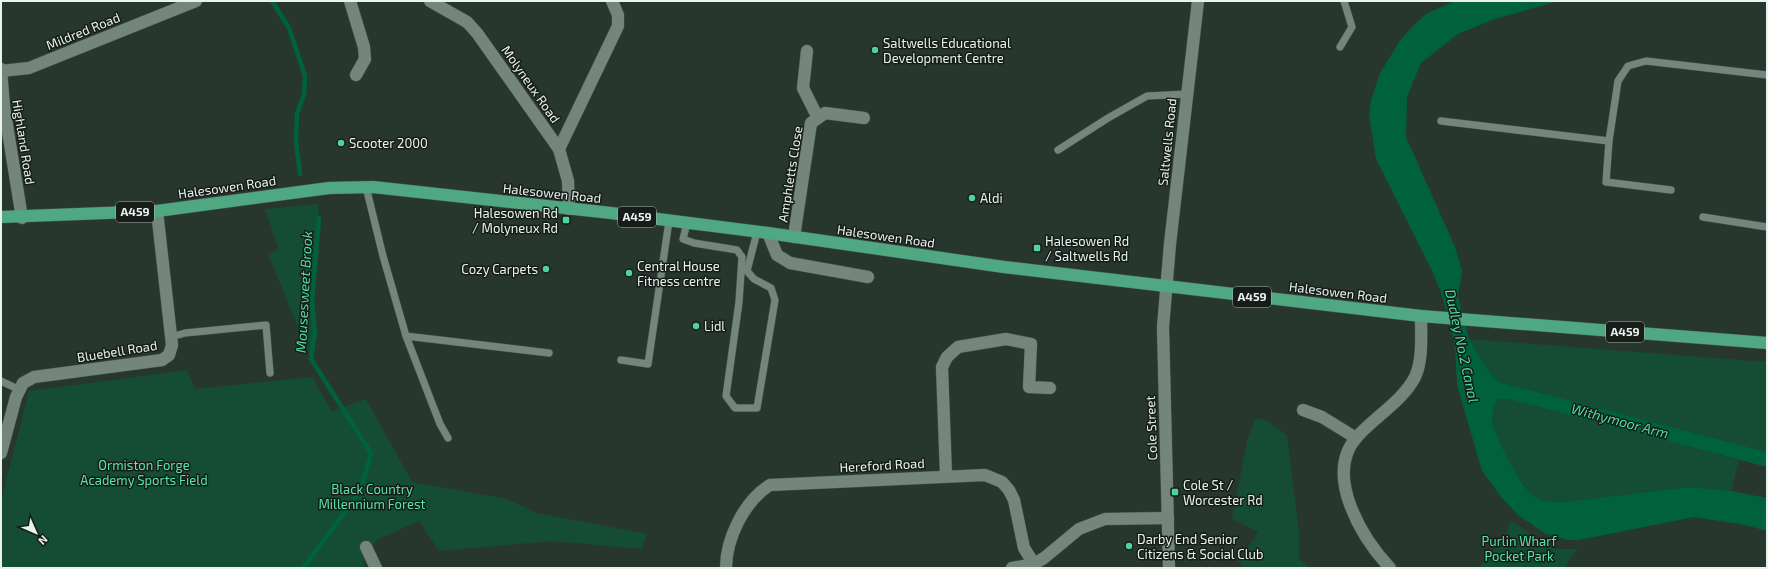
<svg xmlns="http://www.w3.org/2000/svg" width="1768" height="569" viewBox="0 0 1768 569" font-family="'Exo 2',sans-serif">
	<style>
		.green { fill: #154c34 }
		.water { fill: #00613e }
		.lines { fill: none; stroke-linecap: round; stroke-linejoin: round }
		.stream { stroke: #00613e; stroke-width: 4.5 }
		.lane-casing { stroke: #48554f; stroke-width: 8 }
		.street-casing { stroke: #48554f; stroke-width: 13 }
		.secondary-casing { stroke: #48554f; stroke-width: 13 }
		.primary-casing { stroke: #48554f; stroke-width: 13 }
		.lane { stroke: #74867c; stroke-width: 7 }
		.street { stroke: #74867c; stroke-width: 12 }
		.secondary { stroke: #74867c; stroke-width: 12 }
		.primary { stroke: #4fa881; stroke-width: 12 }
		.poi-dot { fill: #50d398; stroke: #161c19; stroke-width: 1.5 }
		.labels { text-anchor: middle; stroke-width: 3; stroke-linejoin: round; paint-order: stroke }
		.shield { fill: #161c19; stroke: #aab2ad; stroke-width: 1 }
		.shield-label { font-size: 12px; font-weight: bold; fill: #e9f3ed }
		.street-label { font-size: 13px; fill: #e9f3ed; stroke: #161c19 }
		.poi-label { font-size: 13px; fill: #e9f3ed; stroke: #161c19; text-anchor: start }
		.park-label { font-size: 13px; fill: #59e6a6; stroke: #161c19 }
		.water-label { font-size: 14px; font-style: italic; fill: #4edd9e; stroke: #161c19 }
	</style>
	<rect width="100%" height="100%" fill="#28372e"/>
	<g class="green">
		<path d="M318 204 319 218 312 301 315 333 311 359 268 254 279 250 265 209Z"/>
		<path d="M1469 339 1767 362V452L1499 382 1486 368Z"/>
		<path d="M187 370 195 389 312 377 332 411 366 399 412 482 507 499 537 513 647 534 642 549 552 541 439 551 419 521 377 540 363 563 365 568H1V501L29 391Z"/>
		<path d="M1499 399H1508L1739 460 1731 491 1687 487 1565 502C1556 502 1544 502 1535 497 1521 489 1498 441 1493 425 1491 417 1494 405 1499 399Z"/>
		<path d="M1256 418 1265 420 1287 435 1299 533V558L1309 568H1244L1239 561 1258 532 1232 519 1247 441Z"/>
		<path d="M1511 521 1555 549H1578L1564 568H1479L1507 532Z"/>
	</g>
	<path class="water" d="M1454 1H1559L1495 19 1458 34 1421 63 1407 97 1406 137 1455 247 1462 271 1458 297 1469 339 1486 368 1499 382 1518 387 1767 452V467L1508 399H1499C1494 405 1491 417 1493 425 1498 441 1521 489 1535 497 1544 502 1556 502 1565 502L1687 487 1731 491 1767 498V531L1745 525 1694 517 1579 540H1568L1546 534 1519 516 1502 498 1482 471 1457 385 1455 345 1441 292 1431 269 1376 159 1369 115 1371 100 1380 73 1401 39 1414 25 1426 14Z"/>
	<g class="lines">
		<g class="stream">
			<path d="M272 1 289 28 305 76 304 95 297 114 296 142 300 174"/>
			<path d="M303 568 360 492 371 453 311 359 315 333 312 301 319 218"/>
		</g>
		<defs>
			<g id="lane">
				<path d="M1340 47 1352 27 1344 1"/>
				<path d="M1441 121 1609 141"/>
				<path d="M1058 150 1108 118 1147 96 1187 94"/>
				<path d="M366 187 383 256 406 336 549 353"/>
				<path d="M1671 190 1606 182 1609 141 1618 81 1628 66 1646 61 1767 75"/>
				<path d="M1703 217 1767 227"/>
				<path d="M687 223 683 239 694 243 737 250 742 257 739 302 726 396 735 408H757L775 300 771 288 754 279 747 271 757 232"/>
				<path d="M406 336 440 424 448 438"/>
				<path d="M171 337 185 333 266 325 270 373"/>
				<path d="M621 360 648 364 669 221"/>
				<path d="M1 381 20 390"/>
			</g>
			<g id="street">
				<path d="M350 1 364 47 365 59 356 75"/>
				<path d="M430 1 467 22 477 33 559 149 568 181 569 209"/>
				<path d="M807 51 803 88 818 118"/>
				<path d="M1 69 4 107 22 218"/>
				<path d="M1 71 29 68 196 1"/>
				<path d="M559 149 618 26V15L612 1"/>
				<path d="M768 233 777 255 790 263 868 277"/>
				<path d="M794 237 811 123 825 113 864 118"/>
				<path d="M1303 410 1322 417 1356 438"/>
				<path d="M1 453 16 397 23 383 34 377 162 360 169 355 172 345 157 211"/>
				<path d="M946 475 942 367 947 357 958 347 1006 339 1031 344 1029 387 1050 388"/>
				<path d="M366 547 376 568"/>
				<path d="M726 568C726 539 744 501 770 485L985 475 1002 482 1009 490 1014 500 1024 548 1034 564"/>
				<path d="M1012 568 1034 564 1044 558 1079 529 1105 519 1168 518"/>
				<path d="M1390 568C1362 538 1324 476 1356 438 1374 417 1402 402 1415 377 1423 360 1421 335 1421 316"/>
			</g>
			<path id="secondary" d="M1169 568 1163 327 1170 244 1198 1"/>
			<path id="primary" d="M1 217 157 211 329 188 373 187 611 213 768 233 1004 267 1421 316 1767 343"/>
		</defs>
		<use href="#lane" class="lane-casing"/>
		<use href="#street" class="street-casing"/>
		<use href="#secondary" class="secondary-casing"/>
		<use href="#primary" class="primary-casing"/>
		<use href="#lane" class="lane"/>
		<use href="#street" class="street"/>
		<use href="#secondary" class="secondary"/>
		<use href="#primary" class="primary"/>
	</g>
	<g class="poi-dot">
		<circle cx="875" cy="50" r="4"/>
		<circle cx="341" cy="143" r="4"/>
		<circle cx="972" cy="198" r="4"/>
		<rect x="562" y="216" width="8" height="8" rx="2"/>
		<rect x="1033" y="244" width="8" height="8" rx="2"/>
		<circle cx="546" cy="269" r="4"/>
		<circle cx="629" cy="273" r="4"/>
		<circle cx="696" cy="326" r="4"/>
		<rect x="1171" y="488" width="8" height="8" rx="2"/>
		<circle cx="1129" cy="546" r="4"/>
	</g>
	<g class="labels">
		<g class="shield">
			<rect x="116" y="202" width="38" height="20" rx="3"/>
			<rect x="618" y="207" width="38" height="20" rx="3"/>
			<rect x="1233" y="287" width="38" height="20" rx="3"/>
			<rect x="1606" y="322" width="38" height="20" rx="3"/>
		</g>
		<g class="shield-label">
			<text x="135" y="216">A459</text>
			<text x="637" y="221">A459</text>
			<text x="1252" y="301">A459</text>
			<text x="1625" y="336">A459</text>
		</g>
		<g class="street-label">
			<text transform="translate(83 31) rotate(-22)" y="5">Mildred Road</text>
			<text transform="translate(531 84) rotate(55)" y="5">Molyneux Road</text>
			<text transform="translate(24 142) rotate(81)" y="5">Highland Road</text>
			<text transform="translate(1167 142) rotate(-84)" y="5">Saltwells Road</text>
			<text transform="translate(790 174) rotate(-81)" y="5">Amphletts Close</text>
			<text transform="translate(227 187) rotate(-8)" y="5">Halesowen Road</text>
			<text transform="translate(552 193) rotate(6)" y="5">Halesowen Road</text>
			<text transform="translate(886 236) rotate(8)" y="5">Halesowen Road</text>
			<text transform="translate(1338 292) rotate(7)" y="5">Halesowen Road</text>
			<text transform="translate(117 351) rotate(-9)" y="5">Bluebell Road</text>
			<text transform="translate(1151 428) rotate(-92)" y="5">Cole Street</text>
			<text transform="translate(882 465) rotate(-3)" y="5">Hereford Road</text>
		</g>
		<g class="poi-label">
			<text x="883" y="48">Saltwells Educational<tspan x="883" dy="15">Development Centre</tspan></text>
			<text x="349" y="148">Scooter 2000</text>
			<text x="980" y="203">Aldi</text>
			<text x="558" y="218" text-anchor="end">Halesowen Rd<tspan x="558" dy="15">/ Molyneux Rd</tspan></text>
			<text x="1045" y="246">Halesowen Rd<tspan x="1045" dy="15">/ Saltwells Rd</tspan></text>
			<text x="637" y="271">Central House<tspan x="637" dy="15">Fitness centre</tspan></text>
			<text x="538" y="274" text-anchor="end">Cozy Carpets</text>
			<text x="704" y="331">Lidl</text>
			<text x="1183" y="490">Cole St /<tspan x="1183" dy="15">Worcester Rd</tspan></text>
			<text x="1137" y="544">Darby End Senior<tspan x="1137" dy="15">Citizens &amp; Social Club</tspan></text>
		</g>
		<g class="park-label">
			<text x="144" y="470">Ormiston Forge<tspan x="144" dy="15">Academy Sports Field</tspan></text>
			<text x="372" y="494">Black Country<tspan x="372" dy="15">Millennium Forest</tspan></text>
			<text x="1519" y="546">Purlin Wharf<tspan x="1519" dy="15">Pocket Park</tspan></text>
		</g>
		<g class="water-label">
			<text transform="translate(304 292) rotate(-87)" y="5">Mousesweet Brook</text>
			<text transform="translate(1462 346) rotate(78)" y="5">Dudley No.2 Canal</text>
			<text transform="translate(1620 421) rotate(15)" y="5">Withymoor Arm</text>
		</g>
	</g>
	<rect width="1768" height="569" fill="none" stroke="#e9f3ed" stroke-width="4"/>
	<g transform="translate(36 533) rotate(135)" stroke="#161c19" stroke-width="3" paint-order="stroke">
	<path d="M0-3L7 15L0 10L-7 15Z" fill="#e9f3ed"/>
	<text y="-6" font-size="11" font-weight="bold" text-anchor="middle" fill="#e9f3ed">N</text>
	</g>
</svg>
